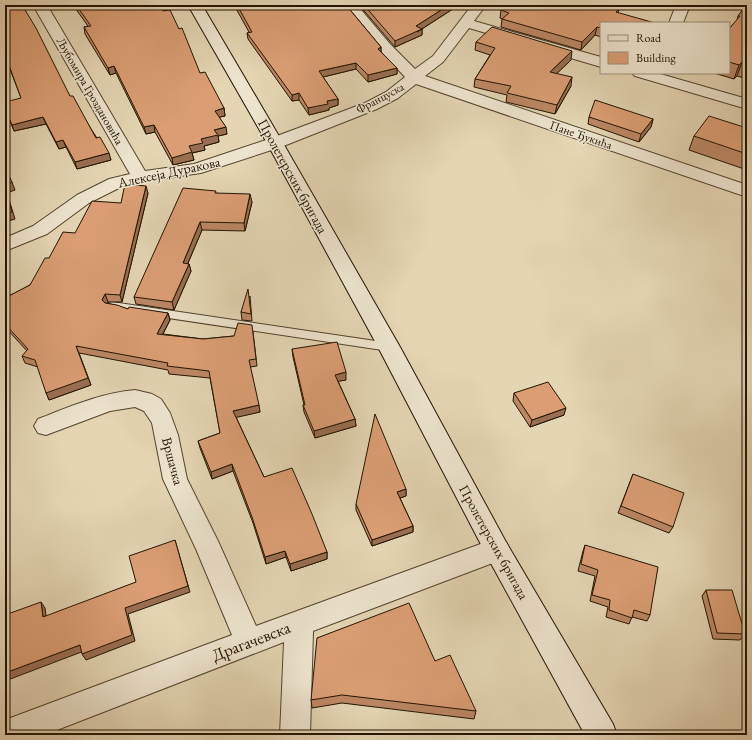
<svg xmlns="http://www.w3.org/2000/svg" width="752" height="740" viewBox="0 0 752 740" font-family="'EB Garamond',serif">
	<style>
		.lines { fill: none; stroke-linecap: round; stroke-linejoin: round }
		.lane-casing { stroke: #52442d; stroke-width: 2 }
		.street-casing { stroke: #52442d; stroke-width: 2 }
		.secondary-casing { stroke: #221300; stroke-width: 2 }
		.lane { fill: #ede4ce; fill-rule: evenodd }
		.street { fill: #ede4ce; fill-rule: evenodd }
		.secondary { fill: #ede4ce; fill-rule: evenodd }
		.wall { fill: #bc8864; stroke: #221300 }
		.shaded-wall { fill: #996f51; stroke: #221300 }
		.building { fill: #db9e74; stroke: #221300 }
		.labels { text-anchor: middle; stroke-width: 3; stroke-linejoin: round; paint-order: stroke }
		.far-street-label { font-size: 12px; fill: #221300; stroke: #ede4ce }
		.street-label { font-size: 14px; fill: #221300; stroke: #ede4ce }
		.near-street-label { font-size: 17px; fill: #221300; stroke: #ede4ce }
	</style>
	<rect width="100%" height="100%" fill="#e4d5b3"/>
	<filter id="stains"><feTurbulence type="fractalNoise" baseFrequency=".005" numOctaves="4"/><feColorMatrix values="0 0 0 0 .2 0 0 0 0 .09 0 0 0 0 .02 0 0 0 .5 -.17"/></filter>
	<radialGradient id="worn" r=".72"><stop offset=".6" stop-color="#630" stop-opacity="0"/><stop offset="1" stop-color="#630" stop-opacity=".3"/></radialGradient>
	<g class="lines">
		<defs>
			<path id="lane" d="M112 302 389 343 393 344 395 347 393 350 389 351 108 309 106 306 108 303Z"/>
			<g id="street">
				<path d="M33 5H47L145 171 194 164 269 139 365 103 386 92 405 77 380 50 343 5H357L390 44 415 69 433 56 472 5H486L474 21 601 57V67L469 28 443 62 425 76 747 185V197L416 84 398 98 377 109 281 147 201 173 140 182 121 187 89 203 47 234 5 251V238L33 226 77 195 109 179 130 174Z"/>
				<path d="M676 5H690L683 23H669Z"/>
				<path d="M736 5H747V10L738 8Z"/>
				<path d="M632 73H657L747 99V109L635 76Z"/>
				<path d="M135 390 152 394 161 399 170 413 178 435 187 479 218 541 256 626 497 538 506 542 510 550 506 558 313 631 310 735H280L284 642 44 735H5V720L232 635 196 549 163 479 152 423 144 411 135 407 110 411 46 435 38 433 34 426 38 419C69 407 101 393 135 390Z"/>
			</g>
			<path id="secondary" d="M188 5H202L283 143 400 347 506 542 613 724 617 735H585L488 558 378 347 267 143Z"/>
		</defs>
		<use href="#lane" class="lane-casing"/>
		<use href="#street" class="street-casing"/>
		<use href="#secondary" class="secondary-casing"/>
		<use href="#lane" class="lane"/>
		<use href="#street" class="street"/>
		<use href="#secondary" class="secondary"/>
	</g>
	<g class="wall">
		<path d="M5 5 70 96 111 160 77 169 66 147 59 149 46 124 14 131 5 109 21 98 8 64 5 65Z"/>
		<path d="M73 5H161L163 11 200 73 224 108 225 116 219 117 227 134 218 136 219 142 204 146 205 150 192 153 194 160 173 165 155 132 146 134 116 73 110 75 85 34 84 27 88 26Z"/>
		<path d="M234 5H346L381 47V52L397 68V74L368 82 356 69 323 77 338 99V105L329 108V110L309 115 299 100 292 101 248 39 247 33 249 32Z"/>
		<path d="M359 5H459L422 29V35L395 47Z"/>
		<path d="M747 5V79L737 76 734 79 714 73H729V29L737 20 738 16Z"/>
		<path d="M619 9 618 13 601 23V37L595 35 581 50 501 27 502 19 500 18 501 10Z"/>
		<path d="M476 42 571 60 556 74 571 86 555 114 506 102 507 95 474 87 475 79 490 55 475 50Z"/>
		<path d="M589 117 653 119 651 127 639 142 588 124Z"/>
		<path d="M747 128V170L689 150 694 136Z"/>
		<path d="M148 193 122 302H108L107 303 128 309 168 313 170 320 163 334 203 339 234 336 253 332 257 366 250 367 260 412 236 417 264 477 327 552V559L291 571 286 557 266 564 253 523 233 471 212 479 200 448 198 441 220 433 210 378 169 374 168 370 79 353 91 385 49 400 38 367 25 363 22 356 27 351 5 327V298L30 285 49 258 75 233 121 203Z"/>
		<path d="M216 193 252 202 245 231 202 230 188 263 189 264 191 271 174 310 136 304 134 297Z"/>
		<path d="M250 296 252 321 242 320 241 312Z"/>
		<path d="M292 349 346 380 338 381 355 419 356 426 315 438 304 412 303 405H304L293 357Z"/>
		<path d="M514 393 564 415 530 427 513 401Z"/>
		<path d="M633 474 673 527 669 533 618 513Z"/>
		<path d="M406 489V496L400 498 413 526V532L372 546 356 510V504Z"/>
		<path d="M585 545 650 615 647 621 632 617 629 624 606 617 608 607 590 601 595 576 578 571 583 551Z"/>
		<path d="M706 590 745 634 740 640 713 639 702 596Z"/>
		<path d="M435 661 476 711 474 719 342 703 312 708 311 700Z"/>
	</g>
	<g class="shaded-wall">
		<path d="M449 5H459L417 32 422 29V35L395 47V41L416 26Z"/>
		<path d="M597 27 595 35 581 50 582 42Z"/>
		<path d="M381 47V53L378 49Z"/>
		<path d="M572 51 571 60 549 81 550 72Z"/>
		<path d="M5 57H6L8 64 5 65Z"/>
		<path d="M742 62 737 76 734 79 739 65Z"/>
		<path d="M356 63V69L319 78V71Z"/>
		<path d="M114 66 116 73 110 75 108 68Z"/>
		<path d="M397 68V74L368 82V75Z"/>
		<path d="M572 77 571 86 555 114 557 105Z"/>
		<path d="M299 93V100L292 101V95Z"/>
		<path d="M338 99V105L329 108V110L309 115 308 108 327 101Z"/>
		<path d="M224 108 225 116 216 118 215 111Z"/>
		<path d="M43 117 46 124 14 131 12 125Z"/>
		<path d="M653 119 651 127 639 142 641 134Z"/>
		<path d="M154 125 155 132 146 134 144 127Z"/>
		<path d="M226 127 227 134 218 136 219 142 204 146 205 150 192 153 194 160 173 165 172 158 189 146 201 139 214 130Z"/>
		<path d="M63 140 66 147 59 149 56 142Z"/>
		<path d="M109 153 111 160 77 169 75 162Z"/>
		<path d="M12 182 15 190 7 193 15 219 5 222V185Z"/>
		<path d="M146 186 148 193 122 302 120 295Z"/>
		<path d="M250 194 252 202 245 231 244 223Z"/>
		<path d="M200 222 202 230 185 270 183 263Z"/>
		<path d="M189 264 191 271 174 310 172 302Z"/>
		<path d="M105 294 108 302 105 307 102 300Z"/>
		<path d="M168 313 170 320 159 341 157 334Z"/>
		<path d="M76 346 91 385 49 400 46 393Z"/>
		<path d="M346 372V380L335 382V375Z"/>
		<path d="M259 405 260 412 234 418 233 411Z"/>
		<path d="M566 408 564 415 530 427 532 420Z"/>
		<path d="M355 419 356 426 315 438 314 431Z"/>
		<path d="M232 464 233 471 212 479 211 472Z"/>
		<path d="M406 489V496L397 499V492Z"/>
		<path d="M413 526V532L372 546V540Z"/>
		<path d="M175 540 190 592 128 614 135 641 86 660 82 654 125 608Z"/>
		<path d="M285 551 286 557 266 564 265 557Z"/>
		<path d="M327 552V559L291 571 290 564Z"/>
		<path d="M41 602 45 608 47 623 43 617Z"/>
		<path d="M80 645 84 651 5 681V673Z"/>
	</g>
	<g class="building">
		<path d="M5 5H22L36 28 70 96H73L96 138 100 137 109 153 75 162 63 140 56 142 43 117 12 125 5 108V102L21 98 6 57H5Z"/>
		<path d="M76 5H161L163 11 170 10 179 29 182 28 200 73 205 72 224 108 215 111 226 127 214 130 218 135 201 139 203 143 189 146 192 152 172 158 154 125 144 127 114 66 108 68 84 27 91 26Z"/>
		<path d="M237 5H346L381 47 378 49 397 68 368 75 356 63 319 71 338 99 327 101 328 104 308 108 299 93 292 95 247 33 252 32Z"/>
		<path d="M364 5H449L416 26 422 29 395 41Z"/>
		<path d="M508 5H604L619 9 616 12 655 23H601V28L597 27 582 42 502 19 509 13 501 10Z"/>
		<path d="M746 5H747V63L742 62 739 65 729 62V29L740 16H738Z"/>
		<path d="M492 27 572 51 550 72 572 77 557 105 507 93 511 86 475 79 495 48 476 42Z"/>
		<path d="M595 100 653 119 641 134 589 117Z"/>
		<path d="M709 116 747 128V154L694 136Z"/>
		<path d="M5 167 12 182 5 185Z"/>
		<path d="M125 184 146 186 120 295 105 294 102 300 105 303 117 305 128 309 129 307 168 313 157 334 203 339 234 336 238 323 252 325 256 359 249 360 259 405 233 411 264 477 292 468 312 514 327 552 290 564 285 551 265 557 252 517 232 464 211 472 198 441 220 433 209 371 167 366 168 363 76 346 88 378 46 393 35 360 22 356 28 349 5 324V298L30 285 45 258H49L63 232 75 233 92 201 121 203Z"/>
		<path d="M183 188 216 191 215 193 250 194 244 223 200 222 183 263 189 264 172 302 134 297Z"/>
		<path d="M5 189 12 212 5 214Z"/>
		<path d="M248 289 251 314 241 312Z"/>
		<path d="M337 342 346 372 335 375 355 419 314 431 303 405H305L292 349Z"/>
		<path d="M548 382 566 408 532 420 514 393Z"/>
		<path d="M375 414 406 489 397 492 413 526 372 540 356 504Z"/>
		<path d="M633 474 684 493 673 527 621 506Z"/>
		<path d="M175 540 188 586 125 608 132 635 82 654 80 645 5 673V615L41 602 43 617 136 582 129 556Z"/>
		<path d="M585 545 658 567 650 615 634 610 632 618 609 610 610 600 592 595 598 570 581 564Z"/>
		<path d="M706 590H732L745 634 717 633Z"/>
		<path d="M409 603 435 661 450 655 476 711 342 695 311 700 317 638Z"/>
	</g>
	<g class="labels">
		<g class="far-street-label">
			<text transform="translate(90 91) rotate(60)" y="4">Љубомира Гроздановића</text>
			<text transform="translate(380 98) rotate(-28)" y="4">Француска</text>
			<text transform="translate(581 135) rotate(19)" y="4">Пане Ђукића</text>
		</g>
		<g class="street-label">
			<text transform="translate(169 172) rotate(-12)" y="5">Алексеја Дуракова</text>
			<text transform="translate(293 176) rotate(61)" y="5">Пролетерских бригада</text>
			<text transform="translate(173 461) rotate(75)" y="5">Вршачка</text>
			<text transform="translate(494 542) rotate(61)" y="5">Пролетерских бригада</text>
		</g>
		<g class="near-street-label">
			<text transform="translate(251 641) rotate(-21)" y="6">Драгачевска</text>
		</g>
	</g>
	<rect width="752" height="740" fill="none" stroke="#e4d5b3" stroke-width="20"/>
	<rect x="6" y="6" width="740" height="728" fill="none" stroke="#221300" stroke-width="2"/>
	<rect x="10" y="10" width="732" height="720" fill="none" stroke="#221300"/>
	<rect x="600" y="22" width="130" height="52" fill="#ede4ce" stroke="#9c907c"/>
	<rect x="608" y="35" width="20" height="6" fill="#ede4ce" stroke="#9c907c"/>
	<text x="636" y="42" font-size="12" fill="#221300">Road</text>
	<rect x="608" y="52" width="20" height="12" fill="#db9e74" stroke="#9c907c"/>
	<text x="636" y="62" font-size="12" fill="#221300">Building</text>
	<rect width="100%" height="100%" filter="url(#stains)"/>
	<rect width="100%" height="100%" fill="url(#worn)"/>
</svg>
